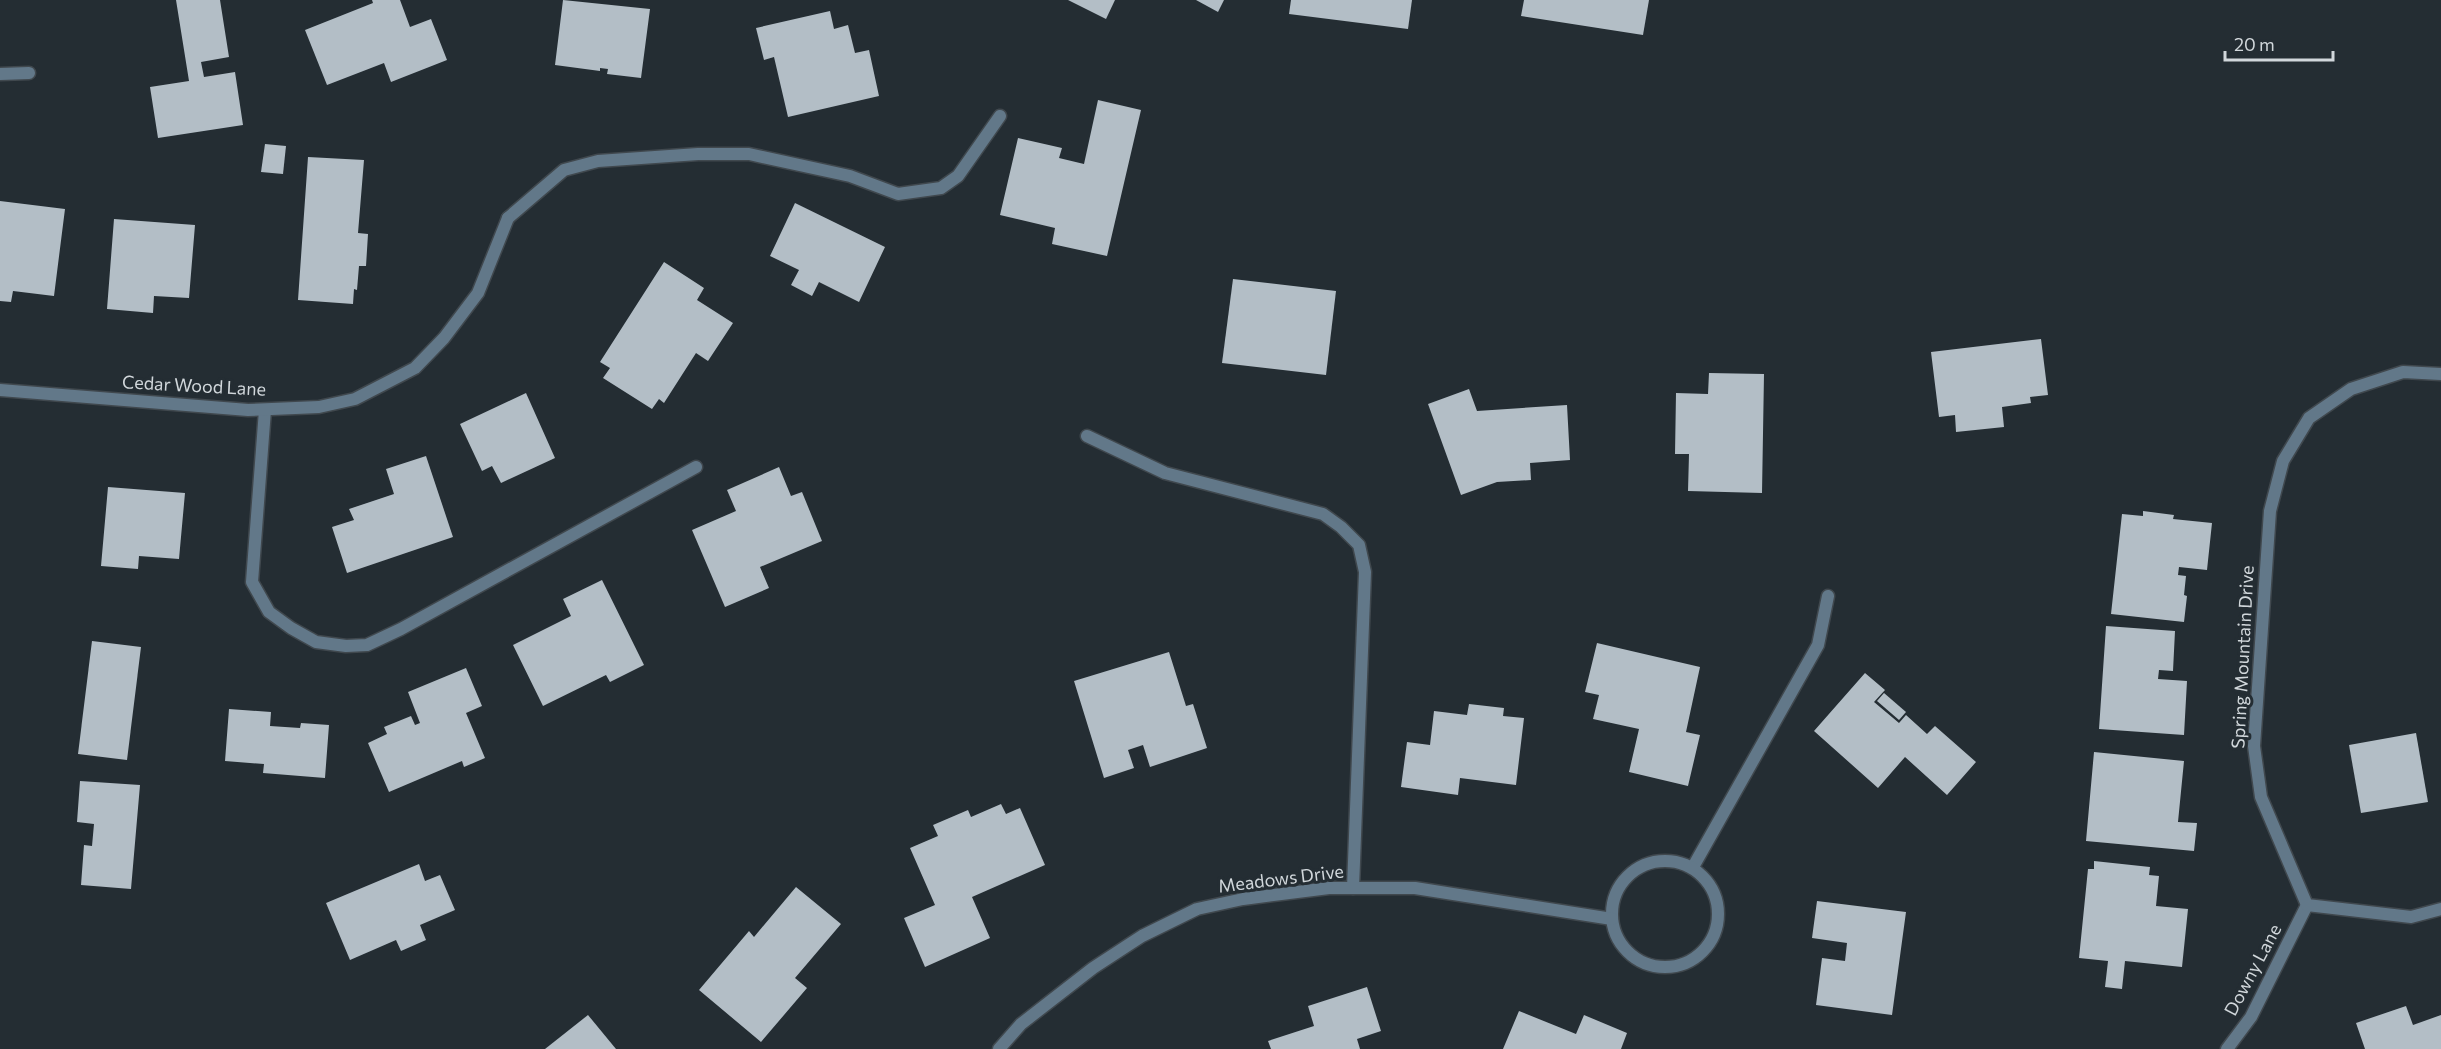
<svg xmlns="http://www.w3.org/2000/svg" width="2441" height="1049" viewBox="0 0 2441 1049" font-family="Commissioner,sans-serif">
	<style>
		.building { fill: #b3bec6 }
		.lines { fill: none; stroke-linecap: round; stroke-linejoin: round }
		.service-casing { stroke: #40484e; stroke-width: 15 }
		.minor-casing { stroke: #40484e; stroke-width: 15 }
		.service { stroke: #627889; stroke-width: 12 }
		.minor { stroke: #627889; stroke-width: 12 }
		.labels { text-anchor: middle; stroke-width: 6; stroke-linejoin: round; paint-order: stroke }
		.street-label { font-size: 18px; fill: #d1d7db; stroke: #242d33 }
	</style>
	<rect width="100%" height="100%" fill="#242d33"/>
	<g class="building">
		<path d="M176 0H220L229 57 201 62 204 77 235 72 243 125 158 138 150 87 189 81Z"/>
		<path d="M372 0H400L410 27 431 19 447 60 391 82 384 63 327 85 305 30 373 3Z"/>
		<path d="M563 0 650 9 641 78 607 74 608 69 600 68V71L555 65Z"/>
		<path d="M1068 0H1115L1106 19Z"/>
		<path d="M1196 0H1224L1218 12Z"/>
		<path d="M1291 0H1412L1408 29 1289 14Z"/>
		<path d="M1524 0H1649L1643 35 1521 16Z"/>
		<path d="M830 11 834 29 848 25 855 53 869 50 879 96 788 117 774 57 764 60 756 28Z"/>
		<path d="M1098 100 1141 110 1107 256 1052 244 1055 228 1000 215 1018 138 1062 148 1059 158 1084 164Z"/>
		<path d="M265 144 286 146 283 174 261 172Z"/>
		<path d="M308 157 364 160 358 233 368 234 366 266H359L357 290 354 289 353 304 298 300Z"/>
		<path d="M0 201 65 209 54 296 13 291 11 302 0 301Z"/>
		<path d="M795 203 885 247 859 302 819 282 812 296 791 285 799 270 770 256Z"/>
		<path d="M114 219 195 225 189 298 154 296 153 313 107 309Z"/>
		<path d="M664 262 704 288 697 300 733 323 708 361 696 353 664 403 659 399 652 409 603 378 610 368 600 362Z"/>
		<path d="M1233 279 1336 291 1326 375 1222 363Z"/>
		<path d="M2041 339 2048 395 2030 397 2031 403 2002 407 2004 427 1956 432 1955 415 1939 417 1931 352Z"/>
		<path d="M1709 373 1764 374 1762 493 1688 491 1689 454H1675L1676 393 1708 394Z"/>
		<path d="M1469 389 1477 411 1567 405 1570 460 1530 463 1531 480 1497 482 1461 495 1428 404Z"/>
		<path d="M526 393 555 458 501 483 492 466 482 471 460 424Z"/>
		<path d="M426 456 453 537 347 573 332 527 354 520 349 509 394 494 386 469Z"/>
		<path d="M779 467 791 496 802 492 822 541 760 567 769 588 725 607 692 530 736 511 727 490Z"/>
		<path d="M108 487 185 493 179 559 139 556 138 569 101 566Z"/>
		<path d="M2143 511 2174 515 2173 519 2212 523 2207 570 2179 567 2178 575 2186 576 2184 595 2187 596 2184 622 2111 614 2122 514 2143 516Z"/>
		<path d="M602 580 644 665 610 682 606 675 543 706 513 645 571 616 563 599Z"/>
		<path d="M2106 626 2175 631 2173 671 2159 670 2158 679 2187 681 2184 735 2099 729Z"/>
		<path d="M92 641 141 647 127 760 78 754Z"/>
		<path d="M1597 643 1700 667 1686 732 1700 735 1688 786 1629 772 1639 729 1593 719 1599 695 1585 692Z"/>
		<path d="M1169 652 1186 706 1193 704 1207 748 1150 767 1143 745 1128 750 1134 768 1104 778 1074 681Z"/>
		<path d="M466 668 482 706 466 713 485 758 464 767 462 761 389 792 368 743 387 734 384 727 411 716 415 725 420 723 408 692Z"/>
		<path d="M1865 673 1885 690 1874 702 1899 723 1906 715 1927 734 1935 726 1976 762 1947 795 1905 757 1878 788 1814 731Z"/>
		<path d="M1884 693 1906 712 1899 720 1877 701Z"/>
		<path d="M1469 704 1504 708 1503 716 1524 718 1516 785 1460 778 1458 795 1401 787 1407 742 1430 745 1434 711 1467 715Z"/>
		<path d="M229 709 271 712 270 726 300 728 301 723 329 725 325 778 263 773 264 764 225 761Z"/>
		<path d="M2416 733 2428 802 2361 813 2349 745Z"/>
		<path d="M2094 752 2184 761 2178 822 2197 823 2194 851 2086 841Z"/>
		<path d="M80 781 140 785 131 889 81 885 84 845 92 846 94 824 77 822Z"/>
		<path d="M1001 804 1006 814 1020 808 1045 865 972 897 990 938 925 967 904 918 935 905 910 848 938 836 933 825 968 810 971 817Z"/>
		<path d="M2094 861 2150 867 2149 875 2159 876 2156 906 2188 909 2182 967 2125 961 2122 989 2105 987 2108 961 2079 958 2088 869H2094Z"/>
		<path d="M419 864 425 881 440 875 455 910 420 925 426 940 401 951 396 940 350 960 326 903Z"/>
		<path d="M796 887 841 924 795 978 807 988 761 1042 699 990 749 931 754 937Z"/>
		<path d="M1817 901 1906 912 1892 1015 1816 1005 1822 958 1845 961 1847 943 1812 938Z"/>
		<path d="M1367 987 1381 1031 1357 1039 1360 1049H1271L1268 1041 1314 1026 1308 1006Z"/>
		<path d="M2406 1006 2413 1025 2441 1015V1049H2365L2356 1023Z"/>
		<path d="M1519 1011 1576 1034 1584 1015 1627 1033 1621 1049H1503Z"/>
		<path d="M588 1015 616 1049H545Z"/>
	</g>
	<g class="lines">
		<defs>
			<g id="service">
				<path d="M508 218 564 170 598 161 698 154H749L850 176 898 194 941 188 958 176 1000 116"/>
				<path d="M265 410 252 582 269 612 291 628 316 642 346 646 367 645 401 629 696 467"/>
				<path d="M1087 436 1165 473 1323 514 1341 527 1359 545 1365 572 1353 888"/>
				<path d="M1693 867 1818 645 1828 596"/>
				<path d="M2227 1049 2251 1017 2307 905"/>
			</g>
			<g id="minor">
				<path d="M0 74 29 73"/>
				<path d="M2441 374 2403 372 2351 389 2309 418 2283 461 2270 511 2254 746 2261 797 2307 905 2411 917 2441 909"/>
				<path d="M0 390 248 410 319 407 355 399 415 368 444 338 478 293 508 218"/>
				<circle cx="1665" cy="914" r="53"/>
				<path d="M999 1049 1021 1024 1093 968 1142 936 1197 909 1243 899 1329 888H1415L1612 919"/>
			</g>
		</defs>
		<use href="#service" class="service-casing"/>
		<use href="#minor" class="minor-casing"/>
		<use href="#service" class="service"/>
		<use href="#minor" class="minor"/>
	</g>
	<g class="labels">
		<g class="street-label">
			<text transform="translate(194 386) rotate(3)" y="6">Cedar Wood Lane</text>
			<text transform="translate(2243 657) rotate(-87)" y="6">Spring Mountain Drive</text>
			<text transform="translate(1281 879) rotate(-7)" y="6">Meadows Drive</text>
			<text transform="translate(2253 970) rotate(-62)" y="6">Downy Lane</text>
		</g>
	</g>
	<path d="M2225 51v9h108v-9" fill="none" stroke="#d1d7db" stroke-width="3"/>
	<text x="2234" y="51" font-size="18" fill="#d1d7db" stroke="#242d33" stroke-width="4.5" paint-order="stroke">20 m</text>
</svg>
